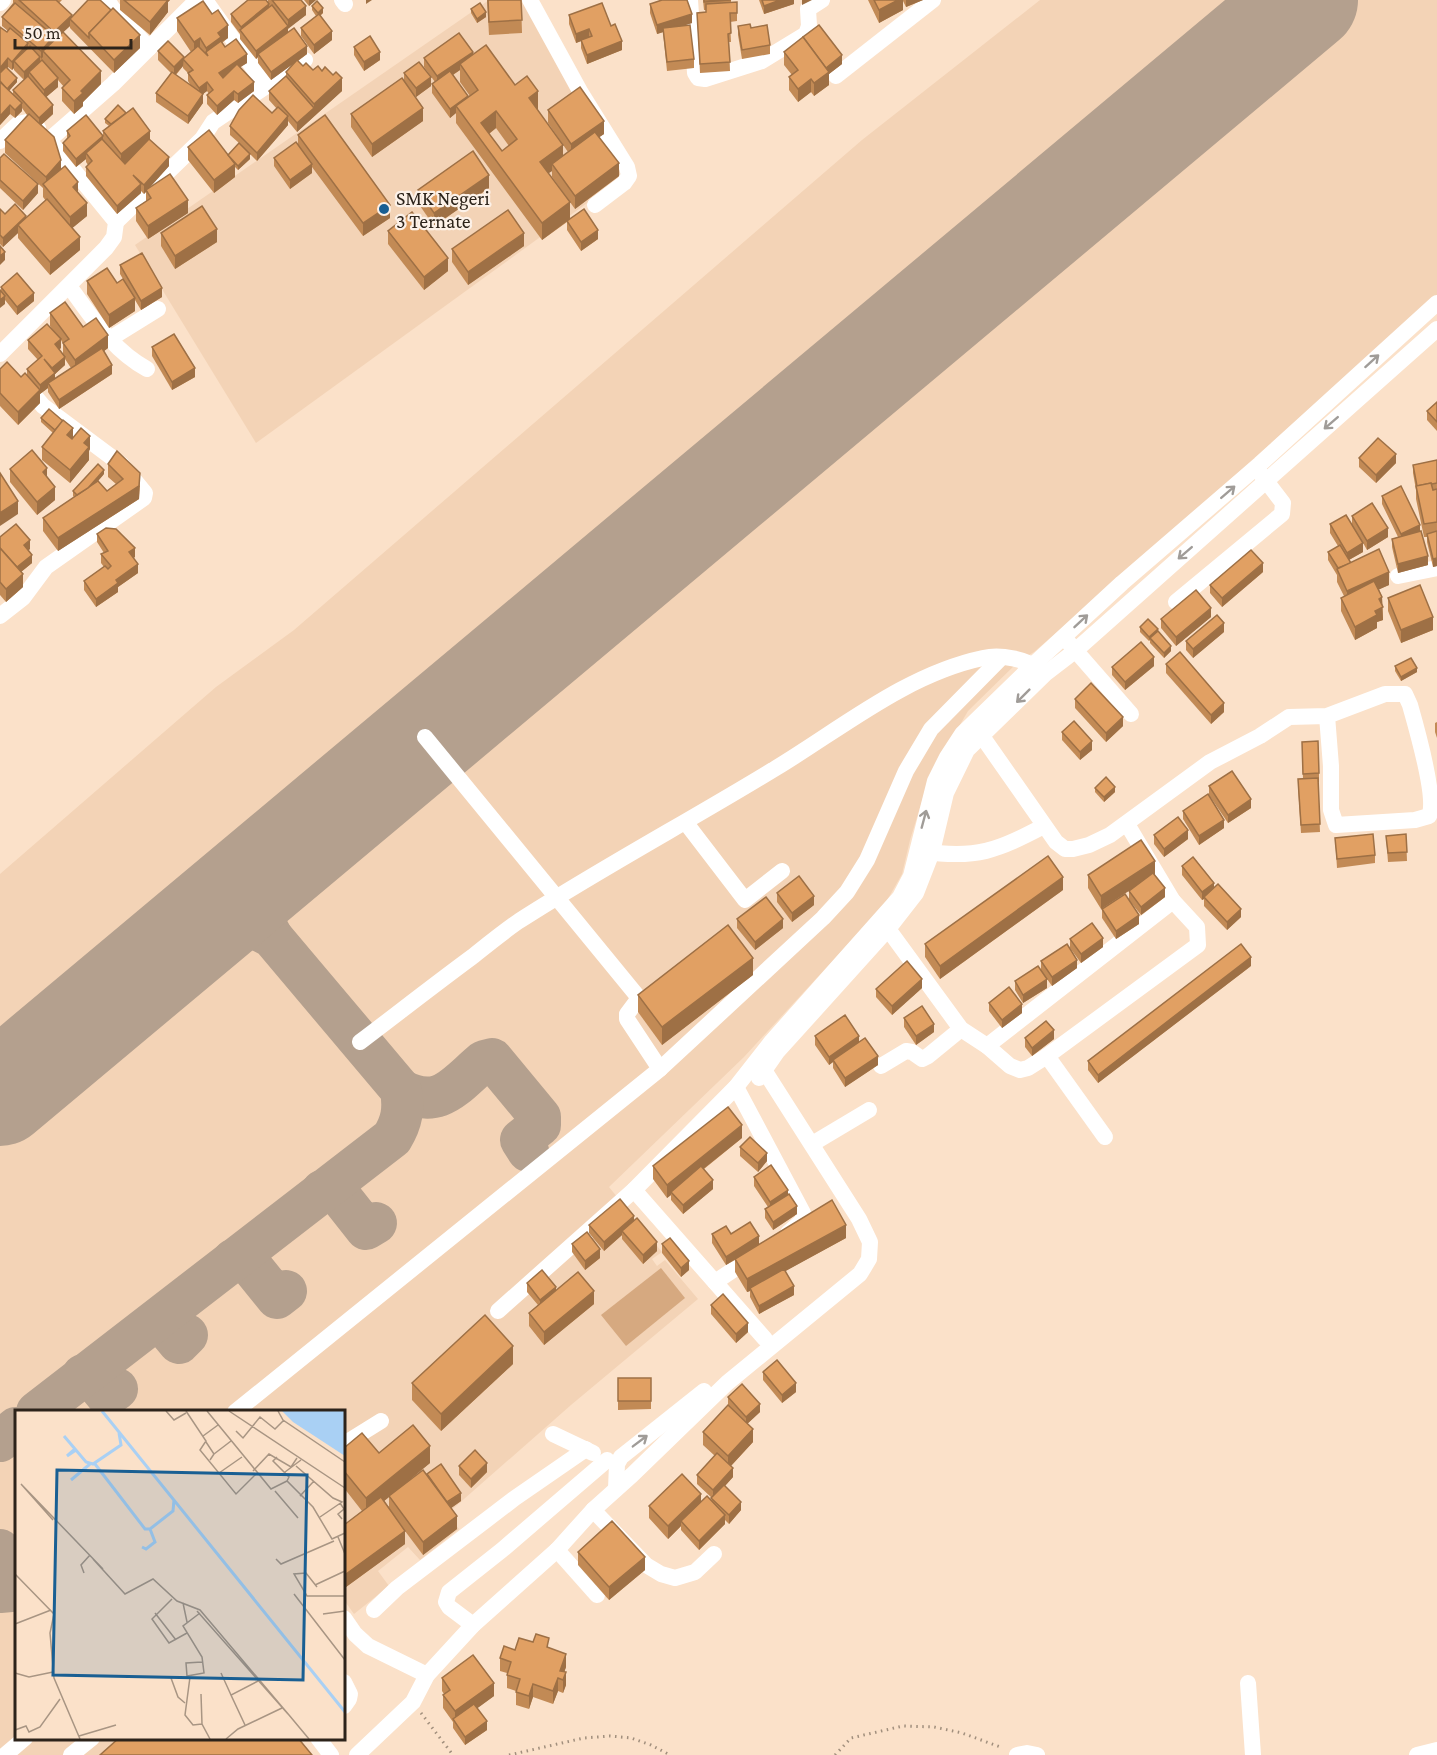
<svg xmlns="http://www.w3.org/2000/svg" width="1437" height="1755" viewBox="0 0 1437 1755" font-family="'Crimson Pro',serif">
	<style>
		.built { fill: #f3d3b6 }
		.green { fill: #d6a980 }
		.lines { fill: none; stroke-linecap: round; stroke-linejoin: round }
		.taxiway { stroke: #b4a08e; stroke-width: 42 }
		.runway { stroke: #b4a08e; stroke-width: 104 }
		.path { stroke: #a18f7d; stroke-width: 3; stroke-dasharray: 1.5 4.5; stroke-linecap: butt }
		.minor { stroke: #fff; stroke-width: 16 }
		.wall { fill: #c28a55; fill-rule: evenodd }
		.shaded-wall { fill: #9e7045 }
		.building { fill: #e1a063; stroke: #9e7045; stroke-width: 1.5; fill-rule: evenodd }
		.oneway { stroke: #a09c98 }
		.poi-dot { fill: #195f93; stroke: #fcf1e8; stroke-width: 2 }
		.labels { text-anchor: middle; stroke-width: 4.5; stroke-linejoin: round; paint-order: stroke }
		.poi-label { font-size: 20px; fill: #2c231a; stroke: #fcf1e8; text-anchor: start }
		.inset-river { fill: none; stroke: #a9d0f4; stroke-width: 3 }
		.inset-road { fill: none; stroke: #a89583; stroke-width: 1.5 }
		.view { fill: #195f93; fill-opacity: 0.15; stroke: #195f93; stroke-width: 3 }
		.inset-edge { fill: none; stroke: #2c231a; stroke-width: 3 }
	</style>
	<rect width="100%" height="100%" fill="#fbe1c9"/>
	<g class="built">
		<path d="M489 0H526L630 172 256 443 135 245Z"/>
		<path d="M1040 0H1437V295L1141 559 1034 652 1019 661 968 711 929 778 910 840 902 874 885 904 744 1057 609 1187 662 1252 652 1259 657 1266 665 1260 698 1299 571 1405 447 1514 459 1529 420 1560 408 1547 378 1571 389 1586 354 1614 344 1600V1412H16V1738L284 1739 298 1755H0V874L216 687 294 630 862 140Z"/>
	</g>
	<path class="green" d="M661 1268 685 1298 626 1346 601 1315Z"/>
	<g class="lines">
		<g class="taxiway">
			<path d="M272 937C257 912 260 892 272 866"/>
			<path d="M401 1090C440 1111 455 1085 484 1061L492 1059 540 1117V1125L521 1140 528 1151"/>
			<path d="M322 1191H336L366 1229 376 1223"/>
			<path d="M233 1260 247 1261 277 1298 286 1291"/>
			<path d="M154 1323 164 1325 179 1343 187 1335"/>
			<path d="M83 1375 93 1379 107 1396 117 1389"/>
			<path d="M37 1412 392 1138C402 1122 404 1109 401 1090L272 937C237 918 233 921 196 930"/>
			<path d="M0 1441 16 1428"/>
			<path d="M0 1550C10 1564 11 1575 11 1591L0 1592"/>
		</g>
		<path class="runway" d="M0 1094 1306 0"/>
		<g class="path">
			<path d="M421 1713 453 1755"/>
			<path d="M509 1755 584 1738 610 1736 631 1738 651 1745 670 1755"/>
			<path d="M835 1755 851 1738 903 1726 934 1727 962 1733 1003 1748"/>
		</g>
		<g class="minor">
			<path d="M107 0 114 10 149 48"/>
			<path d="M205 0 266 86"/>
			<path d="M342 0 345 4"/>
			<path d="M530 0 581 93 627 167 629 176 624 183 595 205"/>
			<path d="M690 0 695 73 698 78 705 79 762 61 806 34 809 26 808 9 822 0"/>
			<path d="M0 3 3 0"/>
			<path d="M836 76 933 0"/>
			<path d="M0 141 18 124 27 122 38 128"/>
			<path d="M116 222 202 139 213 122 305 60"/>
			<path d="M69 286C92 317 112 350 147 369"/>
			<path d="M108 340 158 309"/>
			<path d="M0 354 106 248 114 237 116 222 49 140 113 84 197 0"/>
			<path d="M1398 576 1437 568"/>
			<path d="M1176 602 1282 514 1283 503 1260 473"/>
			<path d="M0 616 23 598 46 567 144 498 145 493 122 465 43 406 27 387"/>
			<path d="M1068 642 1131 714"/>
			<path d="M977 729 1056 842 1065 849H1073L1089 845 1110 835 1210 762 1260 736 1289 717 1327 716 1385 694H1405L1410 705C1416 726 1437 799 1429 816L1415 820 1336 825 1331 810V766L1327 716"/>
			<path d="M686 823 745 900 782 871"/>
			<path d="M922 851C976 860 998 850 1044 826"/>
			<path d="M888 929 961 1029 987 1046 1010 1066 1020 1070 1028 1068 1047 1056 1198 945 1197 927 1173 901 1127 824"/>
			<path d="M360 1042C397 1014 434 985 472 957 487 945 503 932 519 921 603 867 691 820 776 768 842 728 907 674 983 658 1001 654 1026 659 1040 670"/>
			<path d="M987 1046 1173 901"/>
			<path d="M1047 1056 1105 1137"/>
			<path d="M881 1066 906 1051 912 1052 922 1059 928 1056 961 1029"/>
			<path d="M660 1069 823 918 847 892 867 860 906 771 931 729 1002 657"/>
			<path d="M759 1078 777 1052 888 929 916 893 932 852 946 793 967 750 1045 674 1075 651 1437 329"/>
			<path d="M736 1087 803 1213V1220L788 1233"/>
			<path d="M812 1144 869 1110"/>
			<path d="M715 1282 754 1256"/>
			<path d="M498 1311 634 1190"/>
			<path d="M765 1339 634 1190 736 1087 772 1041 900 897 911 876 935 781 947 757 962 734 1033 665 1122 583 1260 464 1437 303"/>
			<path d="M235 1412 660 1069 627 1019V1014L639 998 425 737"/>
			<path d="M553 1434 593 1453"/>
			<path d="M344 1444 381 1421"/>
			<path d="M616 1489 617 1464 621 1457 704 1391"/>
			<path d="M593 1510 646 1565 661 1574 675 1578 695 1572 714 1554"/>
			<path d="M557 1550 597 1595"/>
			<path d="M374 1610 397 1588 515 1498 586 1449"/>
			<path d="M344 1618 355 1634 368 1646 427 1675"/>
			<path d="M473 1625 449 1607 446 1602 449 1592 502 1550 607 1460"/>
			<path d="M344 1682 350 1694 349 1699 344 1706"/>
			<path d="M1248 1683 1253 1755"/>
			<path d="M318 1738 331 1755"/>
			<path d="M5 1755 25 1738"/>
			<path d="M71 1755 92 1738"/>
			<path d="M357 1755 413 1702 427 1675 473 1625 557 1550 593 1510 632 1475 727 1383 860 1274 869 1259 870 1242 859 1219 764 1070 758 1064"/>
			<path d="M1017 1755 1027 1753 1037 1755"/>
			<path d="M1417 1755 1437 1750"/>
		</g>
	</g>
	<g class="wall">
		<path d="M13 0H62L59 3 72 17 140 48 114 73 70 28V26L63 32 101 84 83 102V106L74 114 62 101V88L64 87 58 80V87L46 97 53 114 41 125 61 169 78 192 87 216 72 228 80 250 50 275 18 238V233L3 247 0 244V209L5 214 26 218 46 201 43 197V188L5 153V140L27 115 22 108V111L15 118 10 114 0 125V27L7 32 8 31 2 26V17L13 3ZM8 67 12 70 14 68V70L24 80 13 90V94L9 91 17 82 7 68Z"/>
		<path d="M120 0H170L168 2V12L150 35 120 10Z"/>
		<path d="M268 0H301L306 15 288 28V32L307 54 298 61 303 66 313 70 342 91 297 132 288 121V125L257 161 250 154V159L238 170 235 167V177L214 193 188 160V147L228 155 239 143 230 135V126L272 113 277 109 269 100V91L286 76V72L295 62 271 80 258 63V57L256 59 240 39V34L231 22V14L268 3Z"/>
		<path d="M304 0H316L309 6Z"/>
		<path d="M487 0H521L522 33 489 35Z"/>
		<path d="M703 0H731V2L737 13V21L730 22 731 42H729L730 71 700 73 697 13 706 12V10H704Z"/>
		<path d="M759 0H794V4L764 14Z"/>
		<path d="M868 0H923L906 7 903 1V10L879 23Z"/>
		<path d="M650 4 692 23 682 26 694 59V68L667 71 663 32 657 34 650 13Z"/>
		<path d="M312 6 323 13 320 16 332 40 314 54 301 36V28L316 16 312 10Z"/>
		<path d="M471 9 486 17 477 23 471 13Z"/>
		<path d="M569 15 611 26 622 50 587 64 581 48V41L576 43 569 24Z"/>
		<path d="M177 18 228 38 222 43 225 47 247 63 240 67 254 91 238 103 234 100 217 115 207 104V95L209 94 207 91 203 94V103L188 124 156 102V93L171 73 158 60V51L184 58 191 52 177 31ZM183 66V68L188 73V81L191 86 176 75Z"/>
		<path d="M738 26 751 28 770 45V54L742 59 738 35Z"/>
		<path d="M354 47 380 60 364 71 354 55Z"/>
		<path d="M784 52 842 64 829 74V85L814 96 811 92 798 102 789 90V77L792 75 784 65Z"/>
		<path d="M473 55 515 85 538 109H537L563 156 568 152 548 123V110L604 134 599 137 619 176 575 209 552 177V171L548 173 570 219 598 239 581 251 567 230V222L542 240 456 123V113L450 118 432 93V84L435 82 424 67V58ZM460 70V82L470 96 468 97 453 75ZM496 128 509 146 502 151 489 134Z"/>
		<path d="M404 73 431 86 416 97 410 90 423 121 372 157 351 127V114L404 81Z"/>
		<path d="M105 119 150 140 169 166 149 188 188 213 148 239 136 221V208L146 201V192L144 194 141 191V193L117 214 86 176V167L88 165 86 162V159L76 167 63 151V143L67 138V131L103 136V140V131L109 126 105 123Z"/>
		<path d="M298 135 390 218 363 236 312 167V173L290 189 274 166V158L298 145Z"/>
		<path d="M0 158 38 193 23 210 0 188Z"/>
		<path d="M489 188 434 226 418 203V190Z"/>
		<path d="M388 231 448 271 424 290 388 244Z"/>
		<path d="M161 233 217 242 175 269 161 246Z"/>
		<path d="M524 246 468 285 452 262V249Z"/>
		<path d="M120 265 162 297 141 310 135 300V311L109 328 87 294V281L117 283 123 279 120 274Z"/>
		<path d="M1 287 34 301 17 315 5 300V304L1 291Z"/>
		<path d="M50 313 83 327 108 348 104 351 112 374 59 409 48 392V388L40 394V403L18 425 0 406V369L21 377 27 376V369L38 360 28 349V340L55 333 50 326ZM61 340 63 344V354L59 349 61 348ZM65 359 71 368 55 379V374L65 365Z"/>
		<path d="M152 347 195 377 172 390 152 356Z"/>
		<path d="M1437 402V431L1427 420V411Z"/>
		<path d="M41 418 73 439 90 449 89 451V460L70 483 42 460V447L53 433 41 422Z"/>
		<path d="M1359 458 1396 463 1376 483 1359 467Z"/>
		<path d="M1437 460V566L1433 567 1427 542V537H1424L1416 499V490L1413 473V465Z"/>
		<path d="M108 464 140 486 139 499 58 551 43 531V518L74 497 73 496V491L104 474 97 482 107 491 116 484 108 477Z"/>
		<path d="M10 469 47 477 55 500 37 515 10 482Z"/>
		<path d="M1382 496 1420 531 1428 565 1398 573 1392 547V539L1398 537 1382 504Z"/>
		<path d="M1352 516 1388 537 1367 550 1362 541 1363 552 1349 560 1351 563 1389 585 1379 589 1382 597 1383 620 1377 622V628L1355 640 1341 611V598L1344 596 1337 582V575L1328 560V552L1338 546 1330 533V524H1352Z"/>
		<path d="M97 534 135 557 133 558 138 573 118 587V592L96 607 84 590V581L104 567 101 563V554L104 553 97 542Z"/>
		<path d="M0 537 30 549 28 550 32 563 21 572 23 587 6 602 0 595Z"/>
		<path d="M1263 572 1222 607 1210 593V585Z"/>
		<path d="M1388 598 1433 630 1401 643 1388 611Z"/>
		<path d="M1211 617 1176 646 1161 628V619Z"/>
		<path d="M1140 627 1158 632 1171 651 1164 658 1150 643V640L1149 641 1140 632Z"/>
		<path d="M1224 632 1193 658 1186 650V641Z"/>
		<path d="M1166 664 1224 712 1211 724 1166 673Z"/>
		<path d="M1154 666 1125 690 1112 675V667Z"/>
		<path d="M1395 666 1417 672 1401 681 1395 671Z"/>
		<path d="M1075 699 1123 726 1106 742 1075 708Z"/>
		<path d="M1437 722V738L1435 732V723Z"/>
		<path d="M1062 732 1092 750 1080 760 1062 740Z"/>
		<path d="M1302 742 1319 773V782H1318L1320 832 1301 833 1298 787 1303 779Z"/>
		<path d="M1209 786 1251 808 1228 823 1209 795Z"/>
		<path d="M1095 788 1115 792 1104 802 1095 792Z"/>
		<path d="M1183 811 1224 828 1199 845 1183 819Z"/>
		<path d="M1406 834 1407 861 1388 862 1386 836Z"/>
		<path d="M1154 835 1188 839 1164 857 1154 844Z"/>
		<path d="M1335 838 1375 855V863L1337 868Z"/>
		<path d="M1182 866 1214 888 1241 917 1227 930 1204 906V899L1202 900 1182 875Z"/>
		<path d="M1154 874 1165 897 1141 915 1129 900V891L1134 887 1101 909 1088 888V875Z"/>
		<path d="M1063 890 940 979 925 957V944Z"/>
		<path d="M777 893 814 905 792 922 777 902Z"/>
		<path d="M1102 909 1139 924 1116 939 1102 918Z"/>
		<path d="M737 919 783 928 755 950 737 928Z"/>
		<path d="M1070 939 1103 947 1081 963 1070 948Z"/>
		<path d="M1041 961 1077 968 1052 986 1042 972 1047 988 1023 1003 1015 990V981L1041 970Z"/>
		<path d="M1251 966 1098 1083 1088 1070V1061Z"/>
		<path d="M753 975 662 1045 638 1012V995Z"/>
		<path d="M922 988 892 1015 876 997V989Z"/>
		<path d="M989 1003 1022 1013 1002 1028 989 1011Z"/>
		<path d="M904 1018 934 1032 916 1045 904 1027Z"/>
		<path d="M815 1036 859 1042 878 1065 845 1087 833 1068V1062L829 1065 815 1045Z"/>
		<path d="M1025 1038 1054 1039 1032 1056 1025 1047Z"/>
		<path d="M742 1138 704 1169 713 1189 683 1214 671 1200V1195L667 1198 653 1179V1166Z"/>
		<path d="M740 1147 767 1161 758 1172 740 1156Z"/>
		<path d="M754 1177 788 1194 797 1214 773 1230 765 1218V1209L768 1207 754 1186Z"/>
		<path d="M634 1220 657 1251 643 1264 622 1239V1235L604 1251 589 1233V1225Z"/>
		<path d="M712 1234H731L759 1244 846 1238 785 1271 794 1295 759 1314 750 1297V1291L747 1292 735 1272V1260L726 1265 712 1243Z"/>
		<path d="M572 1244 600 1258 585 1270 572 1252Z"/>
		<path d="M662 1244 689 1270 681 1277 662 1253Z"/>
		<path d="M527 1283 556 1290 594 1304 544 1345 529 1326V1313L538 1305 527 1292Z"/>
		<path d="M711 1305 748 1332 736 1343 711 1314Z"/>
		<path d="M513 1364 441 1431 412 1400V1383Z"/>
		<path d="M763 1372 796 1392 782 1403 763 1380Z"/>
		<path d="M618 1378H651V1409L618 1410Z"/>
		<path d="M728 1397 760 1412 747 1424 753 1442 731 1466 733 1477 725 1486 741 1510 729 1524 725 1520V1524L699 1550 681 1530V1526L668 1539 649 1518V1506L711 1501 712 1498 697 1484V1475L715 1456 703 1445V1432L728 1406Z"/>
		<path d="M344 1448 379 1453 430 1463 409 1480 427 1475 461 1501 451 1508 457 1529 423 1555 405 1531V1544L346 1587 344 1584V1525L362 1511 344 1488ZM389 1497V1507L384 1501Z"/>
		<path d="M459 1466 487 1472 471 1488 459 1475Z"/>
		<path d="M578 1552 645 1570 609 1600 578 1565Z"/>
		<path d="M549 1648 566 1667 564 1672 566 1685 563 1693 558 1691 553 1704 533 1697 529 1709 516 1705V1691L507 1688V1673L500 1671V1658L515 1650Z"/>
		<path d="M442 1678 494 1696 477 1708 487 1730 465 1745 453 1728V1722L443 1708V1695L444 1694 442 1691Z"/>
	</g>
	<g class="shaded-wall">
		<path d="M163 0H170L168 2V12L150 35V22Z"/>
		<path d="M309 0H316L309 6Z"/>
		<path d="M366 0H372L366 4Z"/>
		<path d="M780 0H794V4L764 14V6Z"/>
		<path d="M802 0H812L802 5Z"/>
		<path d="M898 0H903V10L879 23V10Z"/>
		<path d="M906 0H923L906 7Z"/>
		<path d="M269 4V13L241 31V27Z"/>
		<path d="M306 6V15L288 29V20Z"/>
		<path d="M323 8V13L318 17V13Z"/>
		<path d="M486 12V17L477 23V19Z"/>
		<path d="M692 14V23L657 34V25Z"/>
		<path d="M72 15V22L70 19V26L54 41V32Z"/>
		<path d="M228 25V38L206 52V48L218 33Z"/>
		<path d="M288 26V34L258 54V57L256 59V51Z"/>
		<path d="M589 29V38L576 43V34Z"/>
		<path d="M332 31V40L314 54V45Z"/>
		<path d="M140 35V48L114 73V60Z"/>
		<path d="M54 36V45L43 51V57L41 59V51Z"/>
		<path d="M200 38V51L194 55V42Z"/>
		<path d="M622 41V50L587 64V55Z"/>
		<path d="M28 43V52L14 61V68L12 70V62Z"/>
		<path d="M307 46V54L271 80V72Z"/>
		<path d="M380 52V60L364 71V62Z"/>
		<path d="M473 52V61L460 64V70L437 85V76Z"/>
		<path d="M247 54V63L219 81V73Z"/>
		<path d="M842 55V64L829 74V85L814 96V83L826 68Z"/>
		<path d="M40 57V65L29 72V77L24 81V72Z"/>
		<path d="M184 57 183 66 174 76V67Z"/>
		<path d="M8 58V67L0 76V68Z"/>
		<path d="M101 71V84L83 102V106L74 114V101L81 91Z"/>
		<path d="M431 77V86L416 97V88Z"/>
		<path d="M17 78V82L7 93V89Z"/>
		<path d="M58 78V87L44 99V90Z"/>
		<path d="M342 78V91L297 132V123L314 108V104Z"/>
		<path d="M811 79V92L798 102V89Z"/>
		<path d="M207 82V91L203 94V103L188 124V116L199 97V88Z"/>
		<path d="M254 82V91L238 103V94Z"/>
		<path d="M234 91V100L217 115V106Z"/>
		<path d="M538 91V109L529 115V98Z"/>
		<path d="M468 96V104L456 106V113L450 118V109Z"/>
		<path d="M22 103V111L15 118V110Z"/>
		<path d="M10 105V114L0 125V116Z"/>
		<path d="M53 105V114L39 127V118Z"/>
		<path d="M423 108V121L372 157V144Z"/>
		<path d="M496 111V128L481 140V123Z"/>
		<path d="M288 116V125L257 161V153Z"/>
		<path d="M604 121V134L571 157V144Z"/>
		<path d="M150 131V144L121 167V154Z"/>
		<path d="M103 136V144L86 153V159L76 167V159Z"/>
		<path d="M563 145V163L552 164V171L540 179V162Z"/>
		<path d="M250 154V159L238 170V166Z"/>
		<path d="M169 157V166L144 194V185Z"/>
		<path d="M61 160V173L46 188V177Z"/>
		<path d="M619 163V176L575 209V196Z"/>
		<path d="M235 164V177L214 193V180Z"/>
		<path d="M312 164V173L290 189V180Z"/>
		<path d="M489 175V188L434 226V213Z"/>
		<path d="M78 182V195L73 187Z"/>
		<path d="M38 184V193L23 210V201Z"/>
		<path d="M141 184V193L117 214V206Z"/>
		<path d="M188 200V213L148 239V226Z"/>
		<path d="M570 202V219L542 240V223Z"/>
		<path d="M87 203V216L70 230V217Z"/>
		<path d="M390 205V218L363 236V223Z"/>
		<path d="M26 216V225H18V233L3 247V238Z"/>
		<path d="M217 229V242L175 269V256Z"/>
		<path d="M598 230V239L581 251V242Z"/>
		<path d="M524 233V246L468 285V272Z"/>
		<path d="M80 237V250L50 275V262Z"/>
		<path d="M5 252V260L0 265V256Z"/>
		<path d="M448 258V271L424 290V277Z"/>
		<path d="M162 288V297L141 310V301Z"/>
		<path d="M34 293V301L17 315V307Z"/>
		<path d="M5 296V304L0 308V300Z"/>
		<path d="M135 298V311L109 328V315Z"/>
		<path d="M108 335V348L75 373V360Z"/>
		<path d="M61 339V348L55 353V344Z"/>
		<path d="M65 357V365L55 374V382L48 383V388L40 394V403L18 425V412L40 390V385L52 375V368Z"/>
		<path d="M112 365V374L59 409V400Z"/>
		<path d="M195 368V377L172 390V382Z"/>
		<path d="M73 428V441L67 435Z"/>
		<path d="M90 436V449L89 451V460L70 483V470L84 443Z"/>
		<path d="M1396 454V463L1376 483V475Z"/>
		<path d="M47 468V481L43 472Z"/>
		<path d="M104 470V474L80 502V497Z"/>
		<path d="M140 473 139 499 58 551V538Z"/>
		<path d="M55 487V500L37 515V502Z"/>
		<path d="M18 501V514L0 526V513Z"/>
		<path d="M1420 525V534L1401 543V534Z"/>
		<path d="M1388 528V537L1367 550V541Z"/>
		<path d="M30 540V549L24 554V545Z"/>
		<path d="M1363 543V552L1347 561V553Z"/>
		<path d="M135 548V557L129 561V552Z"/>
		<path d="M32 555V563L16 576V568Z"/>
		<path d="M1428 556V565L1398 573V564Z"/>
		<path d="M1437 558V566L1433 567V559Z"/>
		<path d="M1263 563V572L1222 607V598Z"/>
		<path d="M138 564V573L118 587V592L96 607V599L116 580Z"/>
		<path d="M1389 572V585L1347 604V591Z"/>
		<path d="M23 574V587L6 602V589Z"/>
		<path d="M1382 597 1383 620 1377 622V628L1355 640V627L1375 611 1379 599Z"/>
		<path d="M1211 608V617L1176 646V637Z"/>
		<path d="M1433 617V630L1401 643V630Z"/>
		<path d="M1224 623V632L1193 658V649Z"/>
		<path d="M1158 629V633L1150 638 1149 641V637Z"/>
		<path d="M1171 646V651L1164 658V653Z"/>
		<path d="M1154 657V666L1125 690V682Z"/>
		<path d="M1417 668V672L1401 681V677Z"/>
		<path d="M1224 703V712L1211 724V715Z"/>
		<path d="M1123 717V726L1106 742V733Z"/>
		<path d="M1092 741V750L1080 760V752Z"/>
		<path d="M1115 787V792L1104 802V797Z"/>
		<path d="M1251 799V808L1228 823V815Z"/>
		<path d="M1224 820V828L1199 845V836Z"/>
		<path d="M1188 830V839L1164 857V849Z"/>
		<path d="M1155 861V874L1101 909V896Z"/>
		<path d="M1063 877V890L940 979V966Z"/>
		<path d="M1214 883V892L1204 897V899L1202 900V892Z"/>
		<path d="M1165 888V897L1141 915V907Z"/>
		<path d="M814 896V905L792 922V913Z"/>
		<path d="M1241 909V917L1227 930V922Z"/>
		<path d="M1139 915V924L1116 939V931Z"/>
		<path d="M783 919V928L755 950V942Z"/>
		<path d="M1103 938V947L1081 963V954Z"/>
		<path d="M1251 957V966L1098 1083V1075Z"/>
		<path d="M753 958V975L662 1045V1027Z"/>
		<path d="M1077 960V968L1052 986V977Z"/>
		<path d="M922 979V988L892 1015V1006Z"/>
		<path d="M1047 979V988L1023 1003V995Z"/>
		<path d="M1022 1004V1013L1002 1028V1020Z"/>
		<path d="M934 1024V1032L916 1045V1036Z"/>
		<path d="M1054 1030V1039L1032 1056V1048Z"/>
		<path d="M859 1036V1044L833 1060V1062L829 1065V1057Z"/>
		<path d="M878 1056V1065L845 1087V1078Z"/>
		<path d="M742 1125V1138L673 1193 671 1192V1195L667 1198V1185Z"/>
		<path d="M767 1153V1161L758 1172V1163Z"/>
		<path d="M713 1180V1189L683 1214V1205Z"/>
		<path d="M788 1190V1199L770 1211V1202Z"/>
		<path d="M797 1206V1214L773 1230V1222Z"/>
		<path d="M634 1216V1225L622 1231V1235L604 1251V1242Z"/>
		<path d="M846 1225V1238L751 1290 750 1288V1291L747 1292V1279Z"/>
		<path d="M759 1236V1244L726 1265V1257Z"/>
		<path d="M657 1242V1251L643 1264V1255Z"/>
		<path d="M600 1249V1258L585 1270V1261Z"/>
		<path d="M689 1261V1270L681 1277V1268Z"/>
		<path d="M794 1286V1295L759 1314V1306Z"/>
		<path d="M556 1287V1295L540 1308V1300Z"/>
		<path d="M594 1291V1304L544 1345V1332Z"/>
		<path d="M748 1323V1332L736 1343V1334Z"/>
		<path d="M513 1346V1364L441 1431V1414Z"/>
		<path d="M796 1383V1392L782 1403V1395Z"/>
		<path d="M760 1404V1412L746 1425V1417Z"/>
		<path d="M753 1429V1442L728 1469V1456Z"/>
		<path d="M430 1446V1463L366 1516V1498Z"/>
		<path d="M487 1463V1472L471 1488V1479Z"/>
		<path d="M733 1468V1477L713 1499V1490Z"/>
		<path d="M461 1493V1501L447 1511V1503Z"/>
		<path d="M701 1494V1507L681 1521V1526L668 1539V1526Z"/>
		<path d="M741 1502V1510L729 1524V1515Z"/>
		<path d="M725 1515V1524L699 1550V1541Z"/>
		<path d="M457 1516V1529L423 1555V1542Z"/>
		<path d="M405 1531V1544L346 1587V1574Z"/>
		<path d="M645 1557V1570L609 1600V1587Z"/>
		<path d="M566 1654V1667L562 1679 560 1671Z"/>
		<path d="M566 1672V1685L563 1693V1680Z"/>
		<path d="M558 1678V1691L553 1704V1691Z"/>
		<path d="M494 1683V1696L456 1724 455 1722V1711Z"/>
		<path d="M533 1684V1697L529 1709V1696Z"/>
		<path d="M487 1721V1730L465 1745V1737Z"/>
	</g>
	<g class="building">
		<path d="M19 0H56L72 15 54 32Z"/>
		<path d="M88 0H100L111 10 89 33V38L70 19Z"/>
		<path d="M124 0H168L150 22Z"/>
		<path d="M248 0H266L269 4 241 27 231 14Z"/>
		<path d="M272 0H301L306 6 288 20Z"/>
		<path d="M488 0H521L522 20 489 22Z"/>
		<path d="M662 0H687L692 14 657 25 650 4Z"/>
		<path d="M704 0H731L704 2Z"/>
		<path d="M762 0H780L764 6Z"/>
		<path d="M874 0H898L879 10Z"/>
		<path d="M203 1 212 14 218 10 228 25 218 33 221 37 206 48 200 38 194 42 177 18Z"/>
		<path d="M317 1 323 8 318 13 312 6Z"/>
		<path d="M737 2V13H730L731 33 728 34 730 62 700 64 697 13 706 12V4Z"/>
		<path d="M15 3 54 36 41 51 2 17Z"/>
		<path d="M480 3 486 12 477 19 471 9Z"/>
		<path d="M602 3 611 26 615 24 622 41 587 55 581 40 592 36 589 29 576 34 569 15Z"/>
		<path d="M272 5 288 26 256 51 240 30Z"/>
		<path d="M113 8 140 35 114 60 89 33Z"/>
		<path d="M319 14 332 31 314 45 301 28Z"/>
		<path d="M750 24 751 28 767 25 770 45 742 50 738 26Z"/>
		<path d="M690 25 694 59 667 62 663 28Z"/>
		<path d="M819 25 842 55 826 68 803 37Z"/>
		<path d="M0 27 7 32 10 28 28 43 12 62 8 58 0 68Z"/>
		<path d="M294 28 307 46 271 72 258 54Z"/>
		<path d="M63 32 101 71 81 91 83 93 74 101 62 88 70 80 43 51Z"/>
		<path d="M459 33 473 52 437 76 424 58Z"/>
		<path d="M370 36 380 52 364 62 354 47Z"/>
		<path d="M803 37 829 72 814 83 811 79 798 89 789 77 798 70 784 52Z"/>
		<path d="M236 39 247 54 219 73 223 78 237 64 254 82 238 94 234 91 217 106 207 95 213 90 207 82 199 88 188 73 193 70 183 59 198 46 208 56 206 52 221 41 225 47Z"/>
		<path d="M168 41 184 57 174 67 158 51Z"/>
		<path d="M486 45 515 85 527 76 538 91 529 98 563 145 540 162 570 202 542 223 456 106 478 90 460 64ZM496 111 517 139 502 151 481 123Z"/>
		<path d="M30 46 40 57 24 72 14 61Z"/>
		<path d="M42 60 58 78 44 90 29 72Z"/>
		<path d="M297 60 303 66 306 63 313 70 318 66 322 71 325 67 333 75 336 72 342 78 314 104 286 72Z"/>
		<path d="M419 62 431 77 416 88 404 73Z"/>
		<path d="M6 67 17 78 7 89 0 81V73Z"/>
		<path d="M450 71 468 96 450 109 432 84Z"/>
		<path d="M172 72 203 94 188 116 156 93Z"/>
		<path d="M28 76 53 105 39 118 13 90Z"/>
		<path d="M286 76 314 108 297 123 269 91Z"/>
		<path d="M402 78 423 108 372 144 351 114Z"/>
		<path d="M0 82 22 103 15 110 10 105 0 116Z"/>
		<path d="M580 87 604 121 571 144 548 110Z"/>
		<path d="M253 95 272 113 278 107 288 116 257 153 230 126 239 110Z"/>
		<path d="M118 105 126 113 111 124 105 119Z"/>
		<path d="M133 108 150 131 121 154 103 131Z"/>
		<path d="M29 114 54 137 61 160 46 177 5 140Z"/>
		<path d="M86 115 103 136 76 159 63 143 70 136 67 131Z"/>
		<path d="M325 115 390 205 363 223 298 135Z"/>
		<path d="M209 130 235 164 214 180 188 147Z"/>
		<path d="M595 132 619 163 575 196 552 164Z"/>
		<path d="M102 139 125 164 149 139 169 157 144 185 133 175 141 184 117 206 86 167 92 161 86 153Z"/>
		<path d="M296 142 312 164 290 180 274 158Z"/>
		<path d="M239 143 250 154 238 166 228 155Z"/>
		<path d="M473 151 489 175 434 213 418 190Z"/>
		<path d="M4 154 38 184 23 201 0 180V158Z"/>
		<path d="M65 166 78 182 73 187 87 203 70 217 43 184Z"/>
		<path d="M170 174 188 200 148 226 136 208 151 198 146 190Z"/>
		<path d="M47 199 80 237 50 262 18 225Z"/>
		<path d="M15 204 26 216 3 238 0 235V209L5 214Z"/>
		<path d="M202 206 217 229 175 256 161 233Z"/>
		<path d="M584 209 598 230 581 242 567 221Z"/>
		<path d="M508 210 524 233 468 272 452 249Z"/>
		<path d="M412 212 448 258 424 277 388 231Z"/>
		<path d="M0 246 5 252 0 256Z"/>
		<path d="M142 253 162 288 141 301 120 265Z"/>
		<path d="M107 268 117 283 123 279 135 298 109 315 87 281Z"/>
		<path d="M17 273 34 293 17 307 1 287Z"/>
		<path d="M0 290 5 296 0 300Z"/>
		<path d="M65 302 83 327 96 318 108 335 75 360 63 343 69 339 50 313Z"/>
		<path d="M47 324 61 339 55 344 65 357 52 368 44 359 55 373 40 385 27 369 42 356 28 340Z"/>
		<path d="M174 334 195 368 172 382 152 347Z"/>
		<path d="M102 348 112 365 59 400 48 383Z"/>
		<path d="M7 362 21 377 25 373 40 390 18 412 0 393V369Z"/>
		<path d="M1437 402V422L1427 411Z"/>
		<path d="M49 409 63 421 55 430 41 418Z"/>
		<path d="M63 420 73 428 67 435 72 439 81 428 90 436 84 443 89 447 70 470 42 447Z"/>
		<path d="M1378 438 1396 454 1376 475 1359 458Z"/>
		<path d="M32 450 47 468 43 472 55 487 37 502 10 469Z"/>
		<path d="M117 451 140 473 139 486 58 538 43 518 98 481 107 491 123 479 108 464Z"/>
		<path d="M1437 460V483L1432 484 1431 483 1417 486 1413 465Z"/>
		<path d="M98 464 104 470 88 488 77 495 73 491Z"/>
		<path d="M0 473 18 501 0 513Z"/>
		<path d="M1431 483 1433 490 1437 489V522L1424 524 1416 486Z"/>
		<path d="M1401 486 1420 525 1401 534 1382 496Z"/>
		<path d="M1372 503 1388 528 1367 541 1352 516Z"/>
		<path d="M1346 515 1363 543 1347 553 1330 524Z"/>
		<path d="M16 524 30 540 24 545 32 555 17 567 0 548V537Z"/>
		<path d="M106 528 116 529 135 548 129 552 138 564 116 580 118 583 96 599 84 581 105 566 108 569 111 566 101 554 108 551 97 534Z"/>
		<path d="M1421 531 1428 556 1398 564 1392 539Z"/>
		<path d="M1437 531V558L1433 559 1427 534Z"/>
		<path d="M1340 545 1351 563 1338 568 1328 552Z"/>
		<path d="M0 548 23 574 6 589 0 582Z"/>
		<path d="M1379 549 1389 572 1347 591 1337 569Z"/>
		<path d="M1251 550 1263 563 1222 598 1210 585Z"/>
		<path d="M1374 581 1382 597 1379 599 1383 607 1375 611 1377 615 1355 627 1341 598Z"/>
		<path d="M1420 585 1433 617 1401 630 1388 598Z"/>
		<path d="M1196 590 1211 608 1176 637 1161 619Z"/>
		<path d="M1217 615 1224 623 1193 649 1186 641Z"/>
		<path d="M1148 619 1158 629 1149 637 1140 627Z"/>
		<path d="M1158 631 1171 646 1164 653 1150 638Z"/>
		<path d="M1141 642 1154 657 1125 682 1112 667Z"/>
		<path d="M1180 652 1224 703 1211 715 1166 664Z"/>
		<path d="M1411 658 1417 668 1401 677 1395 666Z"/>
		<path d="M1091 683 1123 717 1106 733 1075 699Z"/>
		<path d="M1074 721 1092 741 1080 752 1062 732Z"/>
		<path d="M1318 741 1319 773 1303 774 1302 742Z"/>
		<path d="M1232 771 1251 799 1228 815 1209 786Z"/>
		<path d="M1106 777 1115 787 1104 797 1095 788Z"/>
		<path d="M1318 778 1320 824 1301 825 1298 779Z"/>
		<path d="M1208 794 1224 820 1199 836 1183 811Z"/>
		<path d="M1178 817 1188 830 1164 849 1154 835Z"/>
		<path d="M1373 834 1375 855 1337 859 1335 838Z"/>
		<path d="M1406 834 1407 852 1388 853 1386 836Z"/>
		<path d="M1141 840 1155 861 1101 896 1088 875Z"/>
		<path d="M1048 856 1063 877 940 966 925 944Z"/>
		<path d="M1193 857 1214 883 1202 892 1182 866Z"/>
		<path d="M1153 873 1165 888 1141 907 1129 891Z"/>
		<path d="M799 876 814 896 792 913 777 893Z"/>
		<path d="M1218 884 1241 909 1227 922 1204 897Z"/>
		<path d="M1125 894 1139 915 1116 931 1102 909Z"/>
		<path d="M766 897 783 919 755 942 737 919Z"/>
		<path d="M1092 923 1103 938 1081 954 1070 939Z"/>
		<path d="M728 925 753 958 662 1027 638 995Z"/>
		<path d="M1067 944 1077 960 1052 977 1041 961Z"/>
		<path d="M1241 944 1251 957 1098 1075 1088 1061Z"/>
		<path d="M907 961 922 979 892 1006 876 989Z"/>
		<path d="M1038 966 1047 979 1023 995 1015 981Z"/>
		<path d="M1009 987 1022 1004 1002 1020 989 1003Z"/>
		<path d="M922 1006 934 1024 916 1036 904 1018Z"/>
		<path d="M845 1015 859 1036 829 1057 815 1036Z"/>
		<path d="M1046 1021 1054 1030 1032 1048 1025 1038Z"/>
		<path d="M865 1038 878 1056 845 1078 833 1060Z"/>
		<path d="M728 1107 742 1125 667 1185 653 1166Z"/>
		<path d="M750 1137 767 1153 758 1163 740 1147Z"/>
		<path d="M771 1165 788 1190 770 1202 754 1177Z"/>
		<path d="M701 1166 713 1180 683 1205 671 1192Z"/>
		<path d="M789 1194 797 1206 773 1222 765 1209Z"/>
		<path d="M620 1199 634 1216 604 1242 589 1225Z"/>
		<path d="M832 1200 846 1225 747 1279 735 1259Z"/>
		<path d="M637 1218 657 1242 643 1255 622 1231Z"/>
		<path d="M750 1222 759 1236 726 1257 712 1234 726 1226 731 1234Z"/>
		<path d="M587 1232 600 1249 585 1261 572 1244Z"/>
		<path d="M670 1238 689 1261 681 1268 662 1244Z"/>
		<path d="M784 1269 794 1286 759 1306 750 1288Z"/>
		<path d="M542 1270 556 1287 540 1300 527 1283Z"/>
		<path d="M578 1272 594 1291 544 1332 529 1313Z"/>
		<path d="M723 1294 748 1323 736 1334 711 1305Z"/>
		<path d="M485 1315 513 1346 441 1414 412 1383Z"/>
		<path d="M777 1360 796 1383 782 1395 763 1372Z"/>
		<rect x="618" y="1378" width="33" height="23"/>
		<path d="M742 1384 760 1404 746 1417 728 1397Z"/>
		<path d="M728 1405 753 1429 728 1456 703 1432Z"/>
		<path d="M413 1425 430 1446 366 1498 344 1471V1448L362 1433 379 1453Z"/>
		<path d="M475 1450 487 1463 471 1479 459 1466Z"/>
		<path d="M717 1453 733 1468 713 1490 697 1475Z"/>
		<path d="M441 1464 461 1493 447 1502 427 1474Z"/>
		<path d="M423 1470 457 1516 423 1542 389 1496Z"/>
		<path d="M682 1474 701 1494 668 1526 649 1506Z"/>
		<path d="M724 1485 741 1502 729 1515 711 1498Z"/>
		<path d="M707 1496 725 1515 699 1541 681 1521Z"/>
		<path d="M381 1497 405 1531 346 1574 344 1571V1525Z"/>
		<path d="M612 1521 645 1557 609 1587 578 1552Z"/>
		<path d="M536 1634 549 1638 547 1647 566 1654 560 1671 566 1672 563 1680 558 1678 553 1691 533 1684 529 1696 516 1692 520 1679 507 1675 511 1662 500 1658 504 1646 515 1650 519 1638 533 1642Z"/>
		<path d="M473 1655 494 1683 455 1711 443 1695 450 1690 442 1678Z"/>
		<path d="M474 1704 487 1721 465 1737 453 1719Z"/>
		<path d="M119 1738H298L312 1755H100Z"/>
	</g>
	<defs><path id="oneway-shaft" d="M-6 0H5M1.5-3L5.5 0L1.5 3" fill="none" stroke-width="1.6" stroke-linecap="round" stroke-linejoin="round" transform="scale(1.5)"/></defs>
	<g class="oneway">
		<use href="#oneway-shaft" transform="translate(1372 361) rotate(-42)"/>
		<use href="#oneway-shaft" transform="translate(1331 423) rotate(139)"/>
		<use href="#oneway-shaft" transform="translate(1228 492) rotate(-41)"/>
		<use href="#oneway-shaft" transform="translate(1185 553) rotate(139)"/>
		<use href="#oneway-shaft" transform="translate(1081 621) rotate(-43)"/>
		<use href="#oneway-shaft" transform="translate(1023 696) rotate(135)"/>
		<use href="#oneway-shaft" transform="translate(924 819) rotate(-75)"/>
		<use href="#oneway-shaft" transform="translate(640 1441) rotate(-37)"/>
	</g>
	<circle class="poi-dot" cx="384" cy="209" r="6"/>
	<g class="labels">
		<g class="poi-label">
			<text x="396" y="205">SMK Negeri<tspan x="396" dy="23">3 Ternate</tspan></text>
		</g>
	</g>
	<g transform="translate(15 1410)">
		<rect width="330" height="330" fill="#fbe1c9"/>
		<path d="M267 1H330V46L278 12Z" fill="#a9d0f4"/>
		<path class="inset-river" d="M87 1 330 302M49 26 71 52 78 54 106 35 104 23M60 39 52 46 61 40M80 54 130 119H135L158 101 159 90M56 70 75 54M127 137 131 139 140 132 135 119"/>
		<path class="inset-road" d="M151 1 159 10 171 3M171 1 191 31 185 40 221 84 241 64M192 1 256 79 272 71 298 97 317 129 330 123M214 1 330 78M263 1 268 10 330 52M221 21 228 28 245 7 260 19 269 10M188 26 203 15M191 32 199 44 195 50M199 44 216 31M0 46V65M262 47 258 51 274 67 272 71M281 56 318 88 327 92 305 107M238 61 254 44 276 57 282 48M270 62 286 50M204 63 227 47M6 74 88 159M6 74 38 110M260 81 283 108M285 86 299 71M325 93 329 99 323 104 327 109M323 127 330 144M78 149 110 184 138 169 162 191 185 200 274 305M261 149 266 154 319 131M69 163 66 155 75 145M0 164 39 204 35 223 39 268 65 329M300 175 330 161M302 177 291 163 279 164 292 186H330M279 184 330 250M157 189 137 209 154 233 172 223M168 193 172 212M182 201 273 304M140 203 161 230M185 203 168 216 187 247 189 263 172 266 171 253 187 252M308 204 330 201M0 214 36 200M0 263 14 267 38 262M206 263 216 285M175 267 170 305 178 315 187 314M156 268 163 287 170 293M186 284 187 314 195 329M274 305 294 329M230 315 216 285 243 271M0 320 11 316 14 322 25 317 45 289M64 326 101 315M211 329 223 319 267 298"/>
		<path class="view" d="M42 60 292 65 288 270 38 265Z"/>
		<rect width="330" height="330" class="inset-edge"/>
	</g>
	<path d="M15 39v9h116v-9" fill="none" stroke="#2c231a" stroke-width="3"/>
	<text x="24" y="39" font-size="18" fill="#2c231a" stroke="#fcf1e8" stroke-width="4.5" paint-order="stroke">50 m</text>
</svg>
